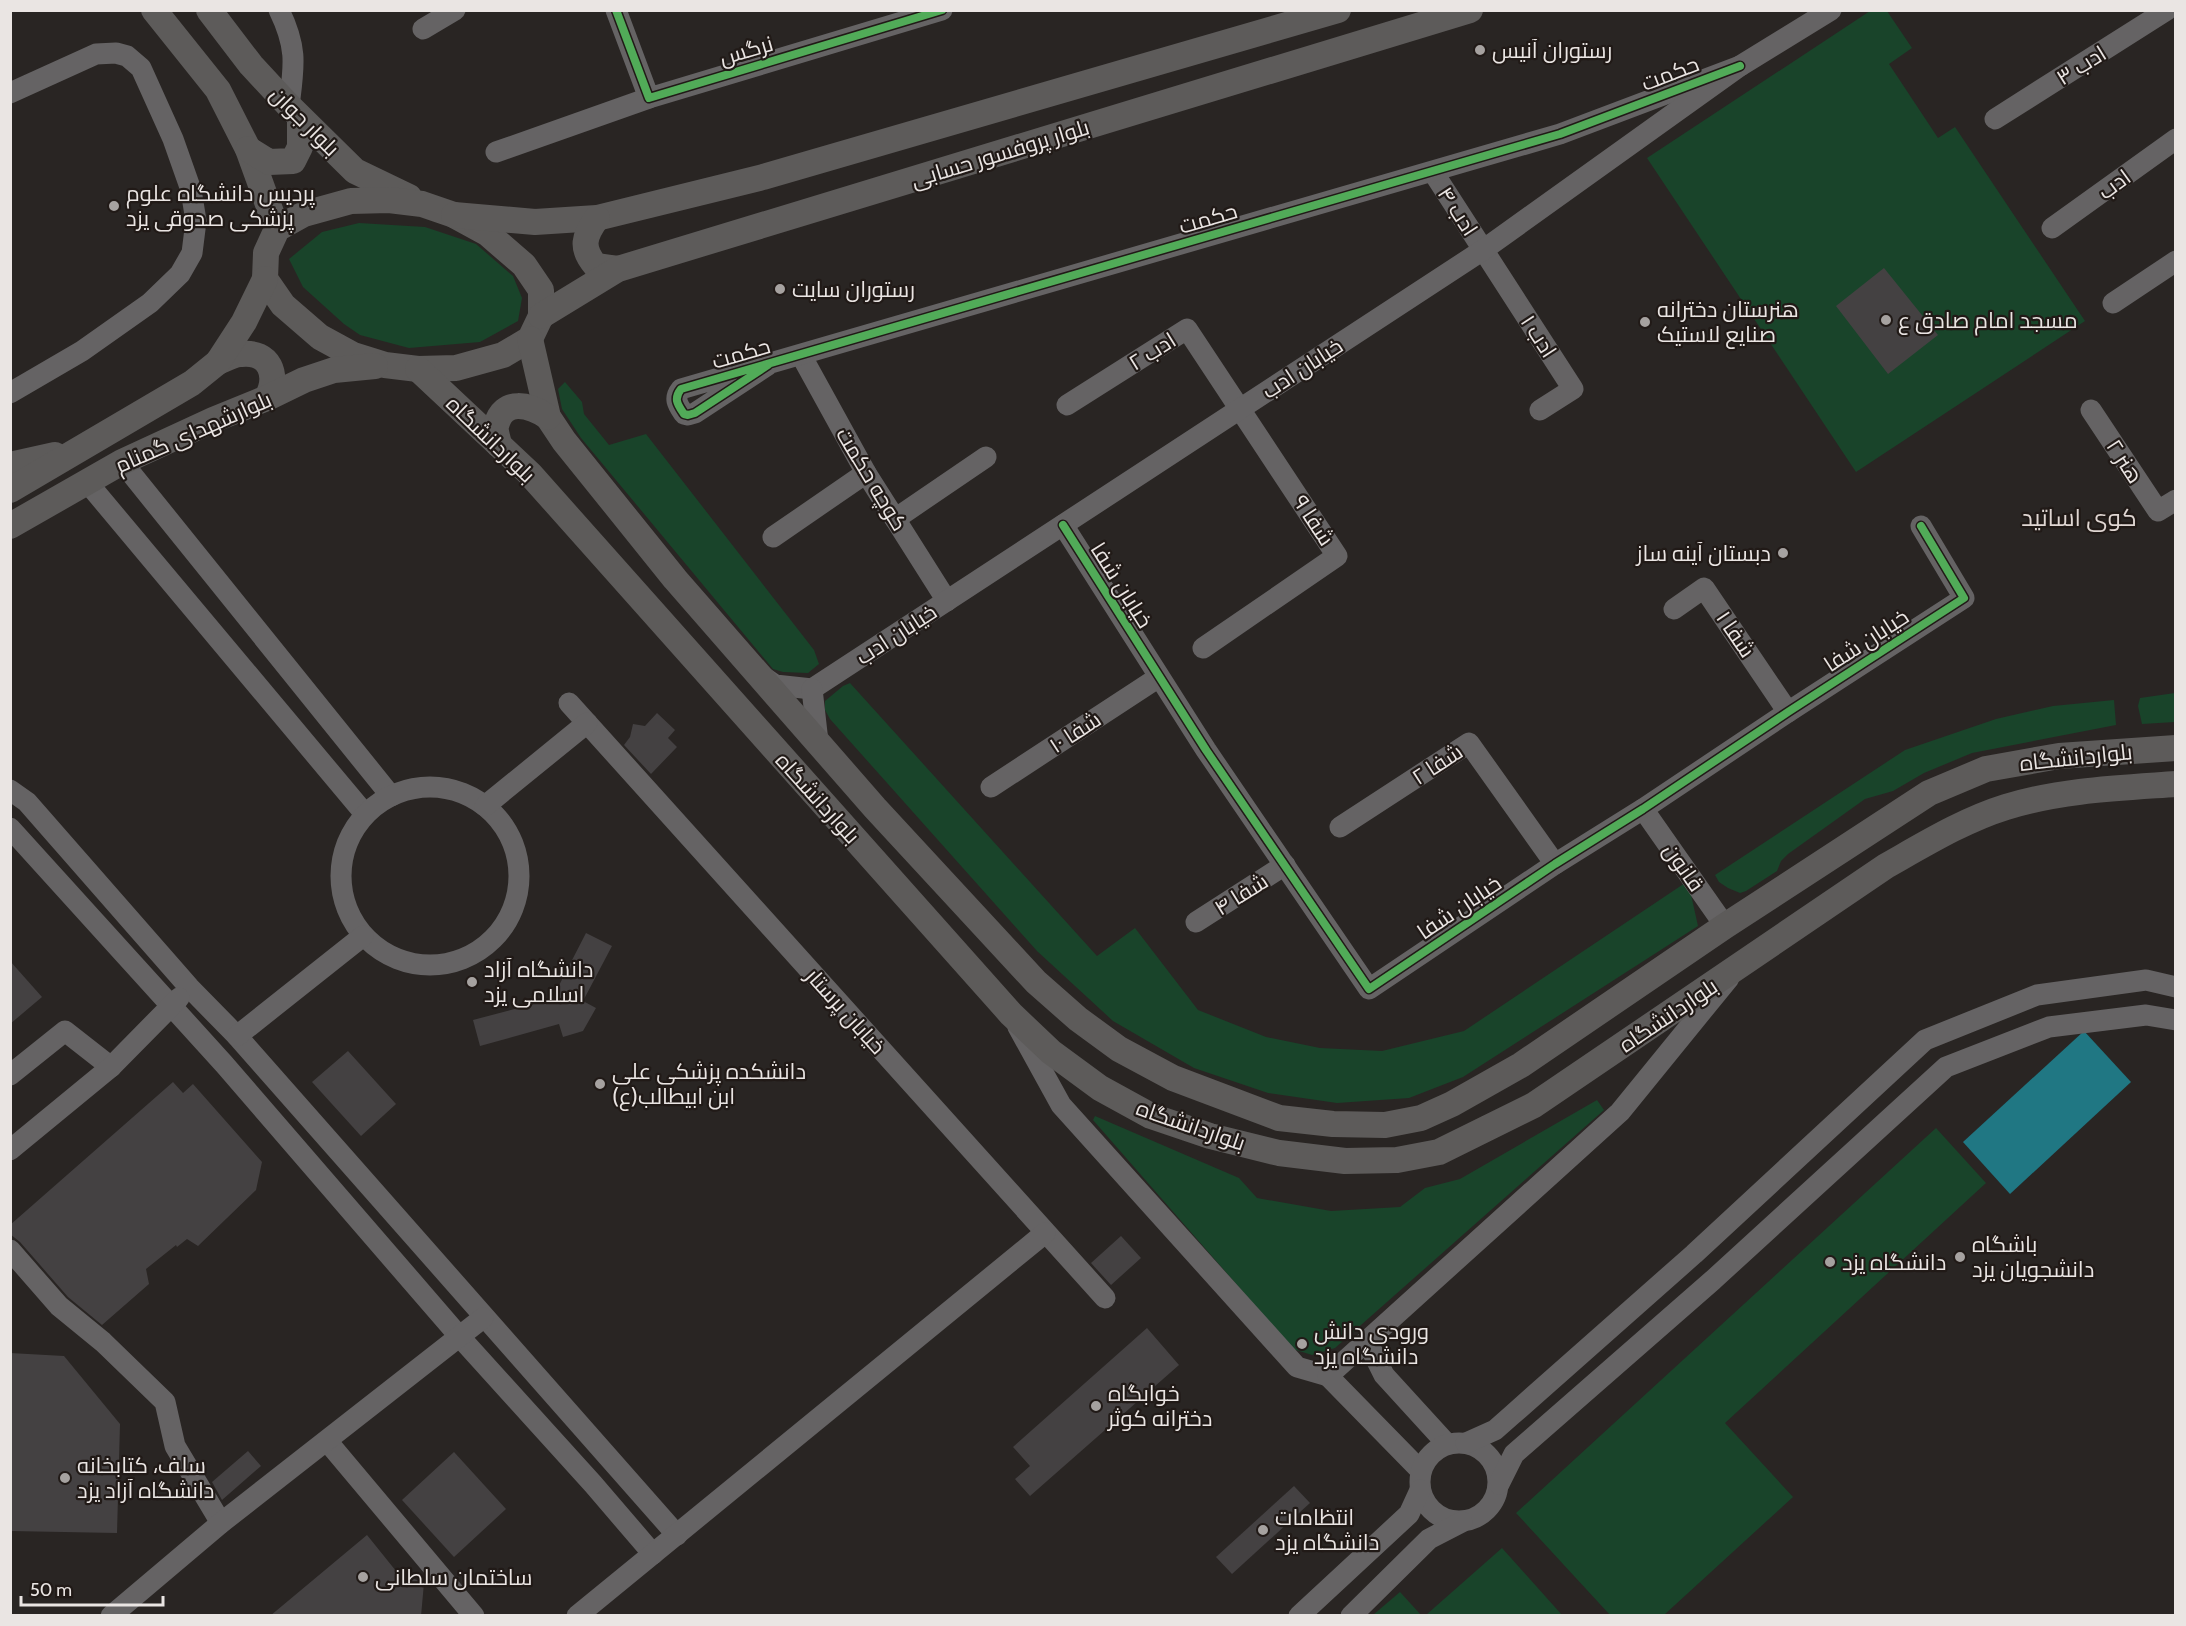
<svg xmlns="http://www.w3.org/2000/svg" width="2186" height="1626" viewBox="0 0 2186 1626" font-family="Cabin,Cairo,sans-serif">
	<style>
		.green { fill: #19442a }
		.water { fill: #207783 }
		.building { fill: #444142 }
		.lines { fill: none; stroke-linecap: round; stroke-linejoin: round }
		.minor { stroke: #656364; stroke-width: 21 }
		.major { stroke: #5d5b5a; stroke-width: 26 }
		.cycleway-casing { stroke: #211a17; stroke-width: 11 }
		.cycleway { stroke: #51ab58; stroke-width: 8 }
		.poi-dot { fill: #a6a2a0; stroke: #211a17; stroke-width: 2 }
		.labels { text-anchor: middle; stroke-width: 4.5; stroke-linejoin: round; paint-order: stroke }
		.street-label { font-size: 22px; fill: #eae5e3; stroke: #211a17 }
		.poi-label { font-size: 22px; fill: #eae5e3; stroke: #211a17; text-anchor: start }
		.neighbourhood-label { font-size: 24px; fill: #dfd6d2; stroke: #211a17 }
	</style>
	<rect width="100%" height="100%" fill="#292523"/>
	<g class="green">
		<path d="M1870 11H1887L1912 48 1889 64 1938 138 1955 127 2085 321 1856 472 1647 158Z"/>
		<path d="M359 223 425 227 476 244 513 276 522 298 518 321 480 342 409 348 360 335 344 324 303 287 289 259 322 232Z"/>
		<path d="M565 382 582 402 584 414 609 445 646 434 814 650 819 664 808 673 783 672 773 669 581 438 562 409 558 389Z"/>
		<path d="M850 683 1097 956 1135 928 1198 1010 1266 1037 1320 1048 1382 1051 1464 1031 1688 881 1698 926 1463 1077 1409 1098 1337 1103 1268 1093 1194 1068 1113 1021 1037 951 830 719 825 710V701L843 686Z"/>
		<path d="M2175 693V722L2142 724 2138 706 2140 698Z"/>
		<path d="M2114 700 2116 725 1972 753 1924 773 1893 791 1865 799 1788 854 1781 861 1777 871 1746 891 1740 893 1728 888 1719 882 1715 875 1905 750 1996 719 2053 706Z"/>
		<path d="M1597 1100 1604 1110 1335 1348 1312 1355 1293 1349 1093 1120 1095 1116 1239 1178 1257 1198 1331 1211 1400 1207 1425 1188 1460 1179Z"/>
		<path d="M1936 1128 1986 1183 1725 1423 1793 1497 1664 1615H1610L1516 1513Z"/>
		<path d="M1502 1548 1562 1615H1426Z"/>
		<path d="M1400 1592 1421 1615H1373Z"/>
	</g>
	<path class="water" d="M2084 1031 2131 1082 2010 1194 1963 1142Z"/>
	<g class="building">
		<path d="M1884 268 1938 335 1888 374 1836 306Z"/>
		<path d="M657 713 675 730 668 738 677 747 651 774 624 745 630 737 633 724 645 726Z"/>
		<path d="M586 933 612 946 583 1001 596 1008 583 1031 563 1037 559 1024 480 1046 473 1020 552 999Z"/>
		<path d="M10 961 42 997 10 1024Z"/>
		<path d="M348 1051 396 1104 361 1136 312 1082Z"/>
		<path d="M173 1082 183 1093 193 1084 262 1162 256 1190 198 1246 187 1239 177 1247 176 1245 146 1269 149 1284 102 1325 68 1297 20 1242 10 1234V1225Z"/>
		<path d="M1121 1236 1141 1258 1111 1285 1091 1263Z"/>
		<path d="M1147 1328 1179 1365 1030 1496 1015 1479 1030 1466 1013 1447Z"/>
		<path d="M10 1353 64 1356 120 1424 117 1533 10 1531Z"/>
		<path d="M248 1451 261 1466 222 1500 212 1482Z"/>
		<path d="M454 1452 506 1509 454 1557 402 1500Z"/>
		<path d="M1294 1486 1310 1503 1232 1574 1216 1557Z"/>
		<path d="M367 1535 396 1571 424 1583 421 1616H270Z"/>
	</g>
	<g class="lines">
		<g class="minor">
			<path d="M279 10C298 49 294 66 289 106"/>
			<path d="M616 10 649 98 942 10"/>
			<path d="M423 29 455 10"/>
			<path d="M10 93 96 54 116 53 127 56 141 68 173 139 191 190 196 221 192 253 180 274 150 303 82 351 10 393"/>
			<path d="M1995 119 2167 10"/>
			<path d="M496 152 649 98"/>
			<path d="M1433 172 1573 389 1540 410"/>
			<path d="M2052 228 2176 139"/>
			<path d="M2113 303 2176 261"/>
			<path d="M801 355 866 473 947 601"/>
			<path d="M768 365 695 413 688 415 684 414C678 405 673 399 681 389L1560 134 1740 66"/>
			<path d="M1067 405 1187 329 1337 556 1203 648"/>
			<path d="M2091 410 2158 511 2176 500"/>
			<path d="M122 462 391 796"/>
			<path d="M87 482 365 814"/>
			<path d="M895 519 986 457"/>
			<path d="M1063 525 1206 750 1369 989 1555 864 1643 809 1788 712 1964 598 1921 526"/>
			<path d="M773 537 866 473"/>
			<path d="M1674 609 1704 588 1788 712"/>
			<path d="M762 676 775 685 812 689"/>
			<path d="M812 689 1483 250 1740 66 1831 10"/>
			<path d="M812 689 818 742"/>
			<path d="M569 703 1105 1298"/>
			<path d="M991 787 1159 677"/>
			<circle cx="430" cy="876" r="89"/>
			<path d="M10 790 27 802 189 987 237 1036 677 1535"/>
			<path d="M485 806 587 723"/>
			<path d="M1643 809 1725 926"/>
			<path d="M1340 827 1469 743 1555 864"/>
			<path d="M10 828 224 1064 459 1336 593 1484 653 1554"/>
			<path d="M1196 922 1285 865"/>
			<path d="M1018 1027 1061 1105 1297 1367 1328 1376 1620 1112 1729 978"/>
			<path d="M237 1036 363 936"/>
			<path d="M10 1075 65 1031 111 1067"/>
			<path d="M10 1150 111 1067 179 998"/>
			<path d="M10 1250 59 1306 103 1342 165 1402 175 1446 221 1523"/>
			<path d="M1367 1341 1384 1375 1447 1444"/>
			<path d="M1328 1376 1421 1471"/>
			<path d="M327 1441 474 1616"/>
			<circle cx="1459" cy="1482" r="39"/>
			<path d="M1466 1443 1495 1430 1512 1415 1694 1254 1925 1040 2037 995 2146 980 2176 987"/>
			<path d="M1499 1484 1514 1454 1713 1280 1946 1067 2049 1027 2146 1015 2176 1020"/>
			<path d="M111 1616 221 1523 483 1318"/>
			<path d="M577 1616 1045 1233"/>
			<path d="M1299 1616 1409 1514 1420 1490"/>
			<path d="M1351 1616 1429 1539 1462 1522"/>
		</g>
		<g class="major">
			<path d="M154 10 218 90 248 149 277 229"/>
			<path d="M209 10 251 65 289 106 355 171 409 197"/>
			<path d="M248 149 269 162 293 161 300 147V119"/>
			<path d="M389 200 422 204 454 215 487 233 524 265 541 290V316L530 339 503 355 456 368 418 369 385 365 353 355 320 337 283 305 265 279 266 253 277 229 304 214 351 201Z"/>
			<path d="M454 215 535 222 597 218 763 177 1338 10"/>
			<path d="M597 218C584 236 580 248 596 266L618 269"/>
			<path d="M541 316 618 269 1470 10"/>
			<path d="M530 339 548 417 564 441 675 579 875 808 1036 982 1078 1019 1119 1049 1173 1078 1279 1118 1333 1124 1385 1125 1421 1118 1452 1104 1521 1065 1725 926 1929 793 1986 769 2059 756 2176 748"/>
			<path d="M218 362C225 359 234 354 241 354 270 351 279 375 267 398"/>
			<path d="M418 369 530 474 1011 1014 1051 1052 1100 1088 1151 1116 1210 1136 1279 1153 1345 1161 1397 1160 1439 1152 1534 1105 1886 866C1925 844 1964 820 2006 807 2061 790 2119 788 2176 784"/>
			<path d="M499 445C498 439 495 431 496 426 503 397 530 405 548 417"/>
			<path d="M10 465 55 455"/>
			<path d="M10 490 192 383 218 362 244 322 265 279"/>
			<path d="M10 526 122 462 213 420 267 398 304 380 334 370 375 366"/>
		</g>
		<defs>
			<g id="cycleway">
				<path d="M616 10 649 98 942 10"/>
				<path d="M768 365 695 413 688 415 684 414C678 405 673 399 681 389L1560 134 1740 66"/>
				<path d="M1063 525 1206 750 1369 989 1555 864 1643 809 1788 712 1964 598 1921 526"/>
			</g>
		</defs>
		<use href="#cycleway" class="cycleway-casing"/>
		<use href="#cycleway" class="cycleway"/>
	</g>
	<g class="poi-dot">
		<circle cx="1480" cy="50" r="6"/>
		<circle cx="114" cy="206" r="6"/>
		<circle cx="780" cy="289" r="6"/>
		<circle cx="1886" cy="320" r="6"/>
		<circle cx="1645" cy="322" r="6"/>
		<circle cx="1783" cy="553" r="6"/>
		<circle cx="472" cy="982" r="6"/>
		<circle cx="600" cy="1084" r="6"/>
		<circle cx="1960" cy="1257" r="6"/>
		<circle cx="1830" cy="1262" r="6"/>
		<circle cx="1302" cy="1344" r="6"/>
		<circle cx="1096" cy="1406" r="6"/>
		<circle cx="65" cy="1478" r="6"/>
		<circle cx="1263" cy="1530" r="6"/>
		<circle cx="363" cy="1577" r="6"/>
	</g>
	<g class="labels">
		<g class="street-label">
			<text transform="translate(746 50) rotate(-16)" y="8">نرگس</text>
			<text transform="translate(2081 65) rotate(-32)" y="8">ادب ۳</text>
			<text transform="translate(1670 73) rotate(-21)" y="8">حکمت</text>
			<text transform="translate(305 121) rotate(45)" y="8">بلوار جوان</text>
			<text transform="translate(1000 153) rotate(-17)" y="8">بلوار پروفسور حسابی</text>
			<text transform="translate(2114 184) rotate(-36)" y="8">ادب</text>
			<text transform="translate(1458 211) rotate(57)" y="8">ادب ۴</text>
			<text transform="translate(1208 218) rotate(-16)" y="8">حکمت</text>
			<text transform="translate(1539 336) rotate(57)" y="8">ادب ۱</text>
			<text transform="translate(1152 351) rotate(-32)" y="8">ادب ۲</text>
			<text transform="translate(741 353) rotate(-16)" y="8">حکمت</text>
			<text transform="translate(1302 368) rotate(-33)" y="8">خیابان ادب</text>
			<text transform="translate(193 432) rotate(-24)" y="8">بلوارشهدای گمنام</text>
			<text transform="translate(491 439) rotate(44)" y="8">بلواردانشگاه</text>
			<text transform="translate(2125 461) rotate(57)" y="8">هنر ۲</text>
			<text transform="translate(872 479) rotate(59)" y="8">کوچه حکمت</text>
			<text transform="translate(1314 520) rotate(57)" y="8">شفا ۹</text>
			<text transform="translate(1122 585) rotate(58)" y="8">خیابان شفا</text>
			<text transform="translate(896 634) rotate(-33)" y="8">خیابان ادب</text>
			<text transform="translate(1736 634) rotate(56)" y="8">شفا ۱</text>
			<text transform="translate(1866 640) rotate(-33)" y="8">خیابان شفا</text>
			<text transform="translate(1075 732) rotate(-33)" y="8">شفا ۱۰</text>
			<text transform="translate(2076 757) rotate(-6)" y="8">بلواردانشگاه</text>
			<text transform="translate(1437 764) rotate(-33)" y="8">شفا ۲</text>
			<text transform="translate(818 798) rotate(48)" y="8">بلواردانشگاه</text>
			<text transform="translate(1684 867) rotate(55)" y="8">قانون</text>
			<text transform="translate(1241 894) rotate(-32)" y="8">شفا ۴</text>
			<text transform="translate(1459 907) rotate(-34)" y="8">خیابان شفا</text>
			<text transform="translate(846 1011) rotate(48)" y="8">خیابان پرستار</text>
			<text transform="translate(1668 1015) rotate(-34)" y="8">بلواردانشگاه</text>
			<text transform="translate(1191 1125) rotate(19)" y="8">بلواردانشگاه</text>
		</g>
		<g class="poi-label">
			<text x="1492" y="58">رستوران آنیس</text>
			<text x="126" y="201">پردیس دانشگاه علوم<tspan x="126" dy="25">پزشکی صدوقی یزد</tspan></text>
			<text x="792" y="297">رستوران سایت</text>
			<text x="1657" y="317">هنرستان دخترانه<tspan x="1657" dy="25">صنایع لاستیک</tspan></text>
			<text x="1898" y="328">مسجد امام صادق ع</text>
			<text x="1771" y="561" text-anchor="end">دبستان آینه ساز</text>
			<text x="484" y="977">دانشگاه آزاد<tspan x="484" dy="25">اسلامی یزد</tspan></text>
			<text x="612" y="1079">دانشکده پزشکی علی<tspan x="612" dy="25">ابن ابیطالب(ع)</tspan></text>
			<text x="1972" y="1252">باشگاه<tspan x="1972" dy="25">دانشجویان یزد</tspan></text>
			<text x="1842" y="1270">دانشگاه یزد</text>
			<text x="1314" y="1339">ورودی دانش<tspan x="1314" dy="25">دانشگاه یزد</tspan></text>
			<text x="1108" y="1401">خوابگاه<tspan x="1108" dy="25">دخترانه کوثر</tspan></text>
			<text x="77" y="1473">سلف، کتابخانه<tspan x="77" dy="25">دانشگاه آزاد یزد</tspan></text>
			<text x="1275" y="1525">انتظامات<tspan x="1275" dy="25">دانشگاه یزد</tspan></text>
			<text x="375" y="1585">ساختمان سلطانی</text>
		</g>
		<g class="neighbourhood-label">
			<text x="2079" y="526">کوی اساتید</text>
		</g>
	</g>
	<rect width="2186" height="1626" fill="none" stroke="#eae5e3" stroke-width="24"/>
	<path d="M21 1596v9h142v-9" fill="none" stroke="#eae5e3" stroke-width="3"/>
	<text x="30" y="1596" font-size="18" fill="#eae5e3" stroke="#211a17" stroke-width="4.5" paint-order="stroke">50 m</text>
</svg>
